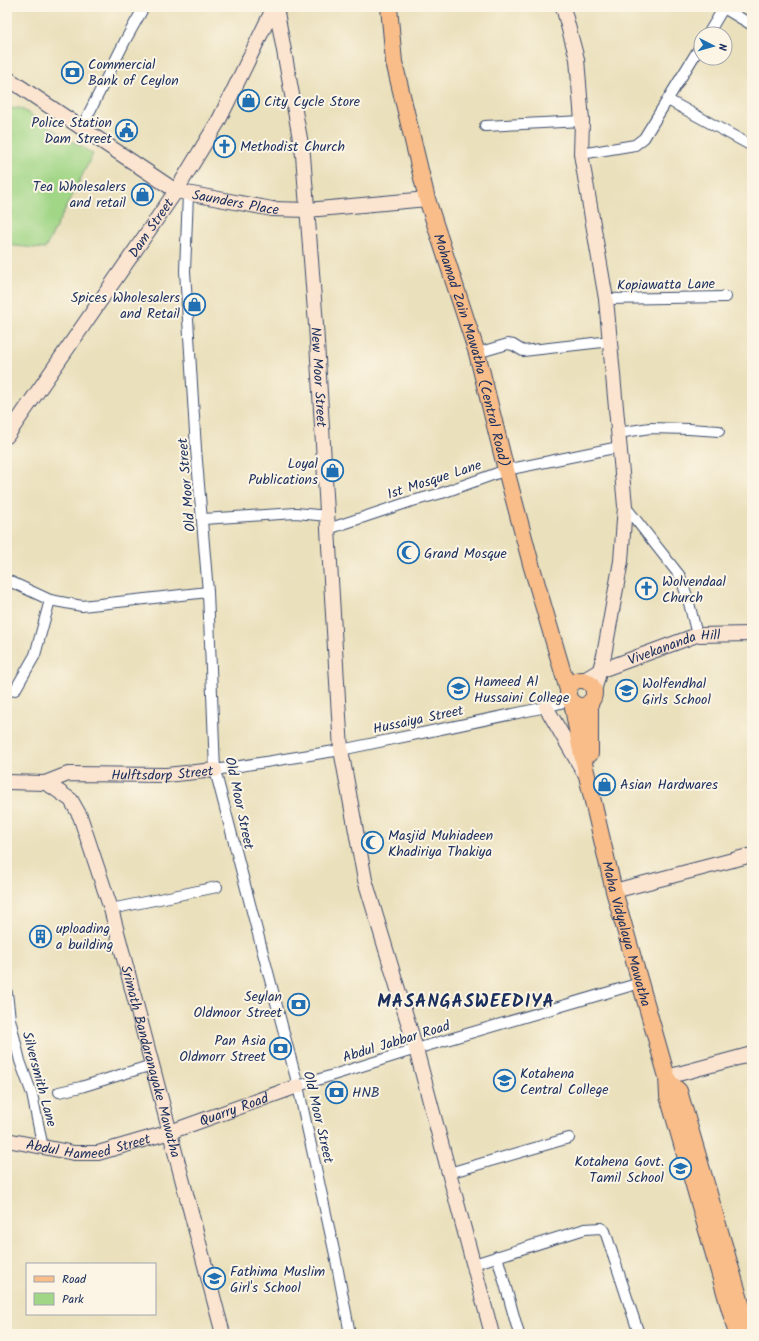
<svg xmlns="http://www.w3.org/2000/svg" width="759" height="1341" viewBox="0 0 759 1341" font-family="Kalam,sans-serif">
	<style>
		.green { fill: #a1d687; stroke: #5e8272 }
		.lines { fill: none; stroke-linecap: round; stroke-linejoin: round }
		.street-casing { stroke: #3a4a6c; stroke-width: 12 }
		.secondary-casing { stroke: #3a4a6c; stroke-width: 16 }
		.primary-casing { stroke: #3a4a6c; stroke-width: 18 }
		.street { stroke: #fff; stroke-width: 10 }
		.secondary { stroke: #fce5d0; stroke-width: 14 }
		.primary { stroke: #f8bd89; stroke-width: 16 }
		.labels { text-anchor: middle; stroke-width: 4; stroke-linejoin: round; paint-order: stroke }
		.poi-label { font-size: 14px; fill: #1b2f5e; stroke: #fcf5e5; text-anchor: start }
		.street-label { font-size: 14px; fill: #1b2f5e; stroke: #fcf5e5 }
		.district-label { font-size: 18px; font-weight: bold; letter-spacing: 1px; fill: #1b2f5e; stroke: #fcf5e5 }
	</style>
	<rect width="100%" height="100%" fill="#fcf5e5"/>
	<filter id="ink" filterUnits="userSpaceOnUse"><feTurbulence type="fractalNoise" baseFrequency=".025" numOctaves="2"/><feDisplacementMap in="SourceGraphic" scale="8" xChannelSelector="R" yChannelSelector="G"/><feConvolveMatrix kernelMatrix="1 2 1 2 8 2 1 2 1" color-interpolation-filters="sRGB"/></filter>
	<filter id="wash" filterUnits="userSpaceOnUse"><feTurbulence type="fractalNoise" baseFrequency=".012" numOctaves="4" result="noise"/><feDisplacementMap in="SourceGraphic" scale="16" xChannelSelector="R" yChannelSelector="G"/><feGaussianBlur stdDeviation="0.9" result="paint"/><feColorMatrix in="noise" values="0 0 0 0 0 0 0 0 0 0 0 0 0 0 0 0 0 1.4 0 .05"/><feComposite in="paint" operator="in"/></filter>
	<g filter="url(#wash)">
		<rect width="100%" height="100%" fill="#eae0bc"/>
		<path class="green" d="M20 108 93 154 45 249 7 245V109Z"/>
	</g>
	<g filter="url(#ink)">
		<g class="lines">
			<defs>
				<g id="street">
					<path d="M722 7 752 25"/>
					<path d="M708 34 724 7"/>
					<path d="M668 100 752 146"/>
					<path d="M485 126 582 121"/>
					<path d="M81 129 126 39 144 7"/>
					<path d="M581 154 635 145 644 138 701 45"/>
					<path d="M188 194 185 271 196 449 208 592 215 770 244 881 298 1086 335 1255 350 1334"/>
					<path d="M606 299 726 297"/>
					<path d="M477 353 508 344 513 345 523 351 611 341"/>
					<path d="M618 433 650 428 689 429 719 431"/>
					<path d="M625 506 680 576 688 599 697 635"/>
					<path d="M203 519 296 513 328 516"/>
					<path d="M328 529 409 502 442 493 506 470 619 447"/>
					<path d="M7 580 50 600 82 606 208 592"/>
					<path d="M7 692 15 690 35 655 50 600"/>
					<path d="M215 770 341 750 546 707 571 700"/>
					<path d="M111 909 217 887"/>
					<path d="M7 993 10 1019 20 1061 32 1094 43 1148"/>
					<path d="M298 1086 416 1049 640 983"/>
					<path d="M59 1092 81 1087 152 1065"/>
					<path d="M449 1173 569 1138"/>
					<path d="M497 1256 519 1334"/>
					<path d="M474 1264 585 1229 601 1228 605 1231 639 1334"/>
				</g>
				<g id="secondary">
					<path id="s1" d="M276 7 303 155 316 325 341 750 365 880 416 1049 492 1334"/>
					<path d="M563 7 577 59 582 121 581 154 606 299 625 506 621 561 604 655 594 691"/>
					<path id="s2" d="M7 78 176 191 272 209 308 210 427 199"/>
					<path id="s3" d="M7 436 176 191 219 120 274 7"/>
					<path id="s4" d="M584 680 599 671 697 635 752 634"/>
					<path d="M546 707 583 771"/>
					<path id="s5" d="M7 782 45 783 68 774 166 775 215 770"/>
					<path id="s6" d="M45 783 51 786 71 800 80 816 111 909 223 1334"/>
					<path d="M614 891 752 855"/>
					<path d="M667 1077 752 1054"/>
					<path id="s7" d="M7 1140 74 1153H98L170 1132 298 1086"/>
				</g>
				<g id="primary">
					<path id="s8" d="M389 7 394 62 427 199 477 353 506 470 531 564 568 690"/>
					<circle cx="581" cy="693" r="13"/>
					<path id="s9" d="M572 702 580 746 614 891 667 1077 668 1096 737 1334"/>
					<path d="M590 754V702"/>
					<path d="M668 1081 679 1091 750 1334"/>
				</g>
			</defs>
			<use href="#street" class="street-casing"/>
			<use href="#secondary" class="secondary-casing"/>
			<use href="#primary" class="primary-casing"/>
			<use href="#street" class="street"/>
			<use href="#secondary" class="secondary"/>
			<use href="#primary" class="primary"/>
		</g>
	</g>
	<defs>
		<symbol id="bank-ring" viewBox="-11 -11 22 22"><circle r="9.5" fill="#fcf5e5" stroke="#1f6fb2" stroke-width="1.5"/><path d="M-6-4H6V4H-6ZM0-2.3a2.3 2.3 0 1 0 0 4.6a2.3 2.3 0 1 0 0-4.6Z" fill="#1f6fb2"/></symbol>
		<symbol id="shop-ring" viewBox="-11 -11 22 22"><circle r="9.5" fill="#fcf5e5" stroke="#1f6fb2" stroke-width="1.5"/><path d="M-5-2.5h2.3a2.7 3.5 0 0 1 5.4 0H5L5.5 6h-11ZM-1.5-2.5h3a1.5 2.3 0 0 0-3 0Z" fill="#1f6fb2"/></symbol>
		<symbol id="civic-ring" viewBox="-11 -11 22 22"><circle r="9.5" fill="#fcf5e5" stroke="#1f6fb2" stroke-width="1.5"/><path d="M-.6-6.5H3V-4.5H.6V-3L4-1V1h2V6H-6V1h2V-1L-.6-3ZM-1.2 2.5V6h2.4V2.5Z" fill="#1f6fb2"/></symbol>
		<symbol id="church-ring" viewBox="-11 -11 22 22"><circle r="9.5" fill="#fcf5e5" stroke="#1f6fb2" stroke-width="1.5"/><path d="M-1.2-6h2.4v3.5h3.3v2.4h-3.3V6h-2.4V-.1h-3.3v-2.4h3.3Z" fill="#1f6fb2"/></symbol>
		<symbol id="mosque-ring" viewBox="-11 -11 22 22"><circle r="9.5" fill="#fcf5e5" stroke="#1f6fb2" stroke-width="1.5"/><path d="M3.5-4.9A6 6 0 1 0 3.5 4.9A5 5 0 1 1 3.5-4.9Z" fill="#1f6fb2"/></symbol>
		<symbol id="school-ring" viewBox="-11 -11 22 22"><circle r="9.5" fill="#fcf5e5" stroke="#1f6fb2" stroke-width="1.5"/><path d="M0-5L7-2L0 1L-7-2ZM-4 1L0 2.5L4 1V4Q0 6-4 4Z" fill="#1f6fb2"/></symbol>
		<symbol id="building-ring" viewBox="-11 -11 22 22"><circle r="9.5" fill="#fcf5e5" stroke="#1f6fb2" stroke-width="1.5"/><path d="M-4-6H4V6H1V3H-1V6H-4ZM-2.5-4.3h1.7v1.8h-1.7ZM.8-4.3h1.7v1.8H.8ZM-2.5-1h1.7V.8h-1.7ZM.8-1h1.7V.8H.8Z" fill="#1f6fb2"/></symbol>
	</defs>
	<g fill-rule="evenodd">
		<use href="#bank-ring" x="60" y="60" width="25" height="25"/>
		<use href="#shop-ring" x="236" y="88" width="25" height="25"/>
		<use href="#civic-ring" x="114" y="118" width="25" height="25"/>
		<use href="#church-ring" x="212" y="134" width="25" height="25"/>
		<use href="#shop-ring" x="130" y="182" width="25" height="25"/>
		<use href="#shop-ring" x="182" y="292" width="25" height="25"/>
		<use href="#shop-ring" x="320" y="458" width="25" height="25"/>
		<use href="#mosque-ring" x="396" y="540" width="25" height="25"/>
		<use href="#church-ring" x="634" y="576" width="25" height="25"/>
		<use href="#school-ring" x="446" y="676" width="25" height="25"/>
		<use href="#school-ring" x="614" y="678" width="25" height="25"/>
		<use href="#shop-ring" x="592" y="772" width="25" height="25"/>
		<use href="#mosque-ring" x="360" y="830" width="25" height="25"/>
		<use href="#building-ring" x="28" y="924" width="25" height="25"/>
		<use href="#bank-ring" x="286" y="992" width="25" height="25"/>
		<use href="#bank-ring" x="268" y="1036" width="25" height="25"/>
		<use href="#school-ring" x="492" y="1068" width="25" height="25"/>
		<use href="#bank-ring" x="324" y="1080" width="25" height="25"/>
		<use href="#school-ring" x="668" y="1156" width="25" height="25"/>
		<use href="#school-ring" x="202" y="1266" width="25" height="25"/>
	</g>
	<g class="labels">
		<g class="poi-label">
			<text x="88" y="69">Commercial<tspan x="88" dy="16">Bank of Ceylon</tspan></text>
			<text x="264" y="106">City Cycle Store</text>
			<text x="112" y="127" text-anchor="end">Police Station<tspan x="112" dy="16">Dam Street</tspan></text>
			<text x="240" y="151">Methodist Church</text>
			<text x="126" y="191" text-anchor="end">Tea Wholesalers<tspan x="126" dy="16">and retail</tspan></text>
			<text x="180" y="302" text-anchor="end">Spices Wholesalers<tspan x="180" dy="16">and Retail</tspan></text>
			<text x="318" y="468" text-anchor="end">Loyal<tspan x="318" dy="16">Publications</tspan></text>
			<text x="424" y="558">Grand Mosque</text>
			<text x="662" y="586">Wolvendaal<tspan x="662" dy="16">Church</tspan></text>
			<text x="474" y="686">Hameed Al<tspan x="474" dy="16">Hussaini College</tspan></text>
			<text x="642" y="688">Wolfendhal<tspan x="642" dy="16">Girls School</tspan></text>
			<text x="620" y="789">Asian Hardwares</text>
			<text x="388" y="840">Masjid Muhiadeen<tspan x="388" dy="16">Khadiriya Thakiya</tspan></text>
			<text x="56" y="933">uploading<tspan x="56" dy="16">a building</tspan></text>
			<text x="282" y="1001" text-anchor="end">Seylan<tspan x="282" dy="16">Oldmoor Street</tspan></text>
			<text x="266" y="1045" text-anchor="end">Pan Asia<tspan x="266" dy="16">Oldmorr Street</tspan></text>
			<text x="520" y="1078">Kotahena<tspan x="520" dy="16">Central College</tspan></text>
			<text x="352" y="1097">HNB</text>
			<text x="664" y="1166" text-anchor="end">Kotahena Govt.<tspan x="664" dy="16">Tamil School</tspan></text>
			<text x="230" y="1276">Fathima Muslim<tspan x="230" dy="16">Girl's School</tspan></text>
		</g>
		<g class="street-label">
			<text dy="5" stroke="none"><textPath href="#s2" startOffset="264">Saunders Place</textPath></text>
			<text dy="5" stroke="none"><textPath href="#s3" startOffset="253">Dam Street</textPath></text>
			<text transform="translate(666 284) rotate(-1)" y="5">Kopiawatta Lane</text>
			<text dy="5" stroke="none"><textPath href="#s8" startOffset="354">Mohamad Zain Mawatha (Central Road)</textPath></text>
			<text dy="5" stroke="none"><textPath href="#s1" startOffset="373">New Moor Street</textPath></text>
			<text transform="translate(434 479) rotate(-18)" y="5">1st Mosque Lane</text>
			<text transform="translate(186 485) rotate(-95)" y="5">Old Moor Street</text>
			<text dy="5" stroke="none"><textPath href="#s4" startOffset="97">Vivekananda Hill</textPath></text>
			<text transform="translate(418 719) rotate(-12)" y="5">Hussaiya Street</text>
			<text dy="5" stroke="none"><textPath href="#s5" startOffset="157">Hulftsdorp Street</textPath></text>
			<text transform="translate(240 803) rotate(78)" y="5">Old Moor Street</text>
			<text dy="5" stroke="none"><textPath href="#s9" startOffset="238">Maha Vidyalaya Mawatha</textPath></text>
			<text transform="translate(396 1041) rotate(-17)" y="5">Abdul Jabbar Road</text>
			<text dy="5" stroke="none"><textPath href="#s6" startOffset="305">Srimath Bandaranayake Mawatha</textPath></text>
			<text transform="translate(40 1079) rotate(75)" y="5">Silversmith Lane</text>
			<text dy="5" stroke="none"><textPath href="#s7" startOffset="235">Quarry Road</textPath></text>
			<text transform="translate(319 1117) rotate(77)" y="5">Old Moor Street</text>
			<text dy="5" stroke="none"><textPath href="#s7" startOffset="83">Abdul Hameed Street</textPath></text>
		</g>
		<g class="district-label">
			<text x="466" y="1007">MASANGASWEEDIYA</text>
		</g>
	</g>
	<rect width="759" height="1341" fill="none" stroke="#fcf5e5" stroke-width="24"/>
	<rect x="26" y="1263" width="130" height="52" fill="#fcf5e5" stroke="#a2a6af"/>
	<rect x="34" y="1276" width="20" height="6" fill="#f8bd89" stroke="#a2a6af"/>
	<text x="62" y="1283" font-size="12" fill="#1b2f5e">Road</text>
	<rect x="34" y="1293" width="20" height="12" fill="#a1d687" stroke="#a2a6af"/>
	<text x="62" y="1303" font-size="12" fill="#1b2f5e">Park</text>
	<g transform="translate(713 46) rotate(96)"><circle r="19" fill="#fcf5e5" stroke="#a2a6af"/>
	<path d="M0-3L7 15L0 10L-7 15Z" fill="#1f6fb2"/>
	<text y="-6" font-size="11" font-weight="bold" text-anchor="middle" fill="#1b2f5e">N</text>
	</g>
</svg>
